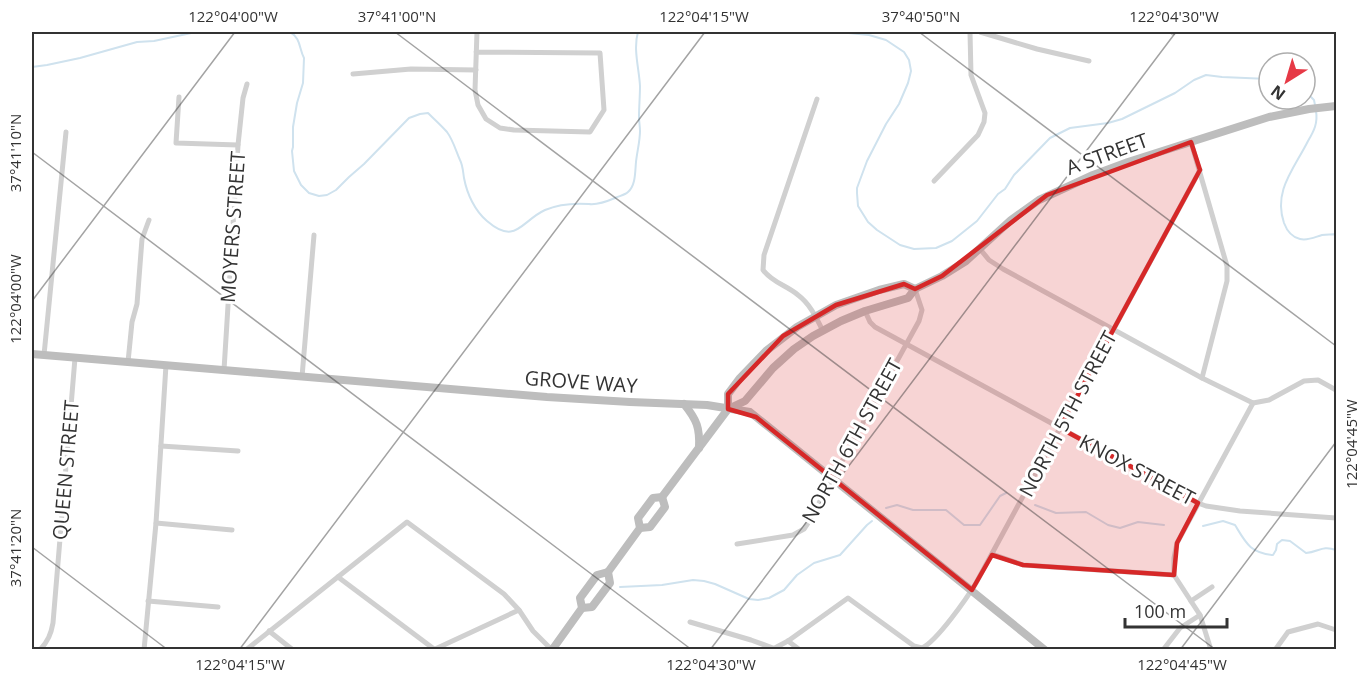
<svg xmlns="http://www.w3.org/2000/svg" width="1368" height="681" viewBox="0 0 1368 681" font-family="'Open Sans',sans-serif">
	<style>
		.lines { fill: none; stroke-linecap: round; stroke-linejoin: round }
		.stream { stroke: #cfe2ee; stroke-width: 2 }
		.minor { stroke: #d0d0d0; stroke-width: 5 }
		.secondary { stroke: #bdbdbd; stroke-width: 8 }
		.marked { fill: #d62828; fill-opacity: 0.2; stroke: #d62828; stroke-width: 4.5; stroke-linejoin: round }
		.ticks { fill: none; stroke: #333; stroke-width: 1.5; stroke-opacity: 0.45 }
		.labels { text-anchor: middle; stroke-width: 6; stroke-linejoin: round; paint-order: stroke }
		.street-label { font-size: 20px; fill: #333; stroke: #fff }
		.neatline { fill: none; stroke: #333; stroke-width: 2 }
		.ticks-label { font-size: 15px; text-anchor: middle; fill: #333 }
	</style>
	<rect width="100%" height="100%" fill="#fff"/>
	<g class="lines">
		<g class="stream">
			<path d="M290 32C301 38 299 49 304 58L303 83 297 103 293 127V147L292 151 294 171 301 185 309 193 319 196 327 195 336 190 349 177 364 164 409 118 420 114 428 113C434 119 441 125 447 132 453 140 456 151 460 160 463 166 463 172 464 178 467 194 475 211 487 221 516 246 521 221 545 210 559 204 575 203 589 204 597 205 608 201 615 198 619 196 625 195 628 192 636 185 635 171 636 162 637 152 640 141 640 131 640 126 639 122 639 117 639 107 640 96 640 86 639 68 633 49 638 32"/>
			<path d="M802 32 809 33 830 32"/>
			<path d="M838 32 869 35 886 40 904 52 909 60 911 71 908 83 899 104 886 124 867 161 857 188V193L858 206 868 222 877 230 900 245 914 249 936 248 952 241 977 221 998 194 1005 189 1014 175 1050 138 1070 128 1108 123 1122 119 1175 93 1194 80 1206 75 1222 77 1269 79"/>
			<path d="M32 67 47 65 80 58 137 42 154 41 196 32"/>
			<path d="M1305 91 1314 100 1315 105"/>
			<path d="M1316 111C1318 123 1314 131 1308 141 1294 169 1273 191 1284 223 1287 231 1291 237 1300 239 1308 241 1315 237 1322 235 1327 234 1332 235 1336 234"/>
			<path d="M1035 505 1056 513 1086 512 1108 525 1120 528 1138 522 1164 525"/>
			<path d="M886 508 897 505 913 510H946L964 525H980L1000 496 1006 493"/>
			<path d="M1203 526 1223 521 1235 525C1246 543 1250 553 1273 555L1276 550 1277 544 1282 540 1290 541 1306 553C1319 552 1322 545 1336 550"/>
			<path d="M620 587 662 585 693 580 704 581 715 584 749 599 758 600 769 598 784 590 797 575 814 563 840 555 867 525 872 521"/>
		</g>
		<g class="minor">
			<path d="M980 32 1037 49 1089 61"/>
			<path d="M1173 33V32"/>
			<path d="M476 52 600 53 604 110 590 132 514 130 500 128 486 119 478 105 475 90 477 32"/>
			<path d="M353 74 411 69 476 70"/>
			<path d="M179 97 176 143 238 145"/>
			<path d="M817 99 764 255 763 270C773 283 786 285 798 295 810 304 816 317 823 331"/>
			<path d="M1191 142 1227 266V281L1202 378"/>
			<path d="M934 181 978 135 984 122 985 113 971 75 970 32"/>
			<path d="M980 249 989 260 1003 269 1202 378 1253 403 1269 400 1304 381 1318 380 1336 390"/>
			<path d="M865 311 870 322 875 327 1198 503 1206 506 1240 511 1336 518"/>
			<path d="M44 355 66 132"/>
			<path d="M128 362 132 322 137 304 142 239 149 220"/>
			<path d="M224 370 238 145 243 98 247 84"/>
			<path d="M302 377 314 235"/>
			<path d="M161 446 238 451"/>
			<path d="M156 523 232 530"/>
			<path d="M737 544 793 535 804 529 808 523 919 321 922 310 915 289"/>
			<path d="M992 554 1023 565 1174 575"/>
			<path d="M338 577 434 649"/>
			<path d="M148 601 218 607"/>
			<path d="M1191 601 1212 587"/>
			<path d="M690 622 751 640 773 648"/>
			<path d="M269 631 293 650"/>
			<path d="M788 641 800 650"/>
			<path d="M40 650C48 641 51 634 53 623L75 358"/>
			<path d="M144 650 156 523 166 365"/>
			<path d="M246 650 407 522 504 594 519 610 533 631 552 650"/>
			<path d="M433 650 519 610"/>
			<path d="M771 650 788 641 848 598 914 646 922 648C937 641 967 598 976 583L1200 170"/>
			<path d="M1163 650 1180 628 1200 615"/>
			<path d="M1211 650 1200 615 1174 575V558L1177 543 1253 403"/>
			<path d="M1275 650 1288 632 1318 624 1336 630"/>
		</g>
		<g class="secondary">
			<path d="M32 354 547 397 630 402 707 405 750 412 1045 650"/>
			<path d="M684 404C697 420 700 428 699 448"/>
			<path d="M728 409V394L740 378 766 351 797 327 836 305 879 290 904 284 915 289"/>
			<path d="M640 528 650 527 665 507 662 497"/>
			<path d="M582 608 592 607 610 583 608 572"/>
			<path d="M552 650 582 608 580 598 597 575 608 572 640 528 638 518 653 498 662 497 728 409 745 401 773 368 794 349 813 336 841 321 865 311 908 298 915 289 942 276 966 261 1011 220 1039 200 1093 175 1128 162 1269 117 1309 109 1336 106"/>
		</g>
	</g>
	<path class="marked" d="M1191 142 1200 170 1060 428 1198 503 1177 543 1174 575 1023 565 992 555 972 590 756 417 728 409V394L783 336 836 305 904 284 915 289 942 276 1047 195Z"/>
	<path class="ticks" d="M395 32 1216 650M919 32 1336 346M32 152 692 650M32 301 235 32M32 547 168 650M239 650 705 32M710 650 1176 32M1180 650 1336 442"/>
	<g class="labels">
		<g class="street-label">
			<text transform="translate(1107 154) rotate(-20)" y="7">A STREET</text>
			<text transform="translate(233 227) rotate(-86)" y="7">MOYERS STREET</text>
			<text transform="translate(581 382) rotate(4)" y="7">GROVE WAY</text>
			<text transform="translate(1068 414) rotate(-62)" y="7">NORTH 5TH STREET</text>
			<text transform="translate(852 441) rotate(-61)" y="7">NORTH 6TH STREET</text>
			<text transform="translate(66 470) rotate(-85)" y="7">QUEEN STREET</text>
			<text transform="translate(1137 470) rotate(28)" y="7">KNOX STREET</text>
		</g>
	</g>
	<rect width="1368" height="681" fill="none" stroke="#ffffff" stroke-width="66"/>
	<g transform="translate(1287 81) rotate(217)"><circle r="28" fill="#ffffff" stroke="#adadad" stroke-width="1.5"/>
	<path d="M0-4.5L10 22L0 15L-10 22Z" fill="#e63946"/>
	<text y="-9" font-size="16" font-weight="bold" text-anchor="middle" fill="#333333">N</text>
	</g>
	<path d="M1125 618v9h102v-9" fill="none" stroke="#333333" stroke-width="3"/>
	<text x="1134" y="618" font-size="18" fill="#333333" stroke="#ffffff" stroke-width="4.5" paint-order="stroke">100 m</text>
	<rect x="33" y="33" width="1302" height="615" class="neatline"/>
	<g class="ticks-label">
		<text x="233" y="22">122°04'00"W</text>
		<text x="397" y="22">37°41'00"N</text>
		<text x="704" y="22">122°04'15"W</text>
		<text x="921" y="22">37°40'50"N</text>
		<text x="1174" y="22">122°04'30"W</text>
		<text transform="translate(16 153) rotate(-90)" y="5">37°41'10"N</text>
		<text transform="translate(16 299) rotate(-90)" y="5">122°04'00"W</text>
		<text transform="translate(1352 444) rotate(-90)" y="5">122°04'45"W</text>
		<text transform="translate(16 548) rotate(-90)" y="5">37°41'20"N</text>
		<text x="240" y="670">122°04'15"W</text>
		<text x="711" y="670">122°04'30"W</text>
		<text x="1182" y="670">122°04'45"W</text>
	</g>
</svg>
